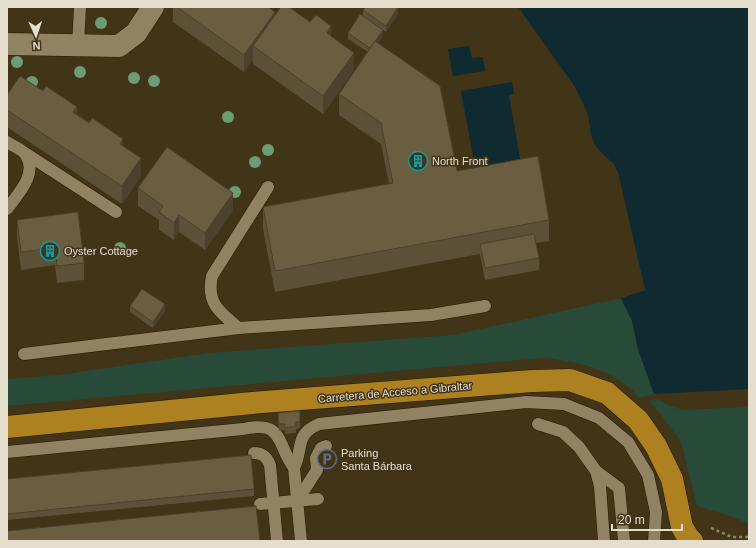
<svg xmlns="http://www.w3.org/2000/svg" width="756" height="548" viewBox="0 0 756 548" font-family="Arial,sans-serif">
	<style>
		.green { fill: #274b38 }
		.water { fill: #0f2a30 }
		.pier { fill: #413417 }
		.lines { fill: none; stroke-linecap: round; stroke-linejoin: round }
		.service-casing { stroke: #271b00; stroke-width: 13 }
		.minor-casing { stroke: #271b00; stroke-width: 23 }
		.trunk-casing { stroke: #271b00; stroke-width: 23 }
		.path { stroke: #90866f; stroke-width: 2.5; stroke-dasharray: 3 3; stroke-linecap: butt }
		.service { stroke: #908263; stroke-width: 12 }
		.minor { stroke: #908263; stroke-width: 22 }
		.trunk { stroke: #ad8020; stroke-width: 22 }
		.tree { fill: #6c9c73 }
		.wall { fill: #5c5036 }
		.shaded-wall { fill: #4b412c }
		.building { fill: #6b5d3f; stroke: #4b412c }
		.labels { text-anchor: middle; stroke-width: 3; stroke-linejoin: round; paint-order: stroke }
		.poi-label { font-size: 11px; fill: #e5decd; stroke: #413417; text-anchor: start }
		.street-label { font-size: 11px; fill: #e5decd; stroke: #413417 }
	</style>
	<rect width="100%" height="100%" fill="#413417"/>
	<g class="green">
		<path d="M621 298 632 321 638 349 654 394 639 398C635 393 631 388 626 385 603 367 570 360 542 358L7 406V379L59 375 209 353 453 335Z"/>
		<path d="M658 399 668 405 683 410 749 407V524L736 518 697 506 681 442 659 412 649 401Z"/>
	</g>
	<g class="water">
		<path d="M518 7H749V389L654 394 638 349 632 321 621 298 645 290 618 173 613 163 599 151 594 143 591 135 588 115 582 101Z"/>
		<path d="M469 46 472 58 483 57 485 71 453 76 448 49Z"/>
		<path d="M512 82 514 94 509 95 522 170 477 178 461 91Z"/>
	</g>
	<g class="pier">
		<path d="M516 7H518L575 87 588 116 591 135 589 136 586 116 573 88Z"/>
		<path d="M596 146 605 157 613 163 618 173 645 290 621 298 620 296 643 289 616 174 611 165 597 152 594 147Z"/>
	</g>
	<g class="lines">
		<defs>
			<g id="service">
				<path d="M78 45 80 7"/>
				<path d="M7 142C12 146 22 149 25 154 39 173 18 194 7 209"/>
				<path d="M25 153 116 212"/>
				<path d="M239 328C220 313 206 303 212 276L268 187"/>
				<path d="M24 354 239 328 431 315 485 306"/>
				<path d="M538 424 563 432 579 447 596 471 600 486 604 541"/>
				<path d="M7 452 243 429C285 420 276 444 294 468L301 541"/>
				<path d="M254 453C263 453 267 457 270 465L277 541"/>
				<path d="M294 468C304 447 294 435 319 424L526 402 564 404 599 418 628 442 648 475 656 512 654 541"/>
				<path d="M596 471 619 488 624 541"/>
				<path d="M297 501 317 470 316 458 321 448 326 446"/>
				<path d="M260 504 318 499"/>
			</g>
			<path id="minor" d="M7 44 119 46 136 33 153 7"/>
			<path id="trunk" d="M7 427 252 403 532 381 570 380 607 393 638 420 656 446 672 479 682 527 688 537 692 541"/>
		</defs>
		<use href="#service" class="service-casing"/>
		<use href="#minor" class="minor-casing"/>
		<use href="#trunk" class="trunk-casing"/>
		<path class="path" d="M711 528 732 537H749"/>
		<use href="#service" class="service"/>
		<use href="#minor" class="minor"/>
		<use href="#trunk" class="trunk"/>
	</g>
	<g class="tree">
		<circle cx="101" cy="23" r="6"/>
		<circle cx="17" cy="62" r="6"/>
		<circle cx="80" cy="72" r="6"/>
		<circle cx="134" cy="78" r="6"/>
		<circle cx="154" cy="81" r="6"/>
		<circle cx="32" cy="82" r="6"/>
		<circle cx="228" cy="117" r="6"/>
		<circle cx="268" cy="150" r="6"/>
		<circle cx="255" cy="162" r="6"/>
		<circle cx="235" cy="192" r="6"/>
		<circle cx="120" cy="248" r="6"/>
	</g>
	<g class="wall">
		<path d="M173 7H268L275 16 310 22 331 37 354 70 323 114 253 64V59L244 72 173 22Z"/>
		<path d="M363 10 398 14 386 32 383 30V36L378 43 457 171 549 220V241L536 243 539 258V270L485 280 480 254 275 292 263 229V207L389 184 381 144 339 115V94L368 52 348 39V33L363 16Z"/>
		<path d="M7 95 77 114 123 146 141 176 122 204 7 127Z"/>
		<path d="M138 188 233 210 205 250 179 232 174 240 159 230V220L138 206Z"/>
		<path d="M17 220 84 263V280L57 283 55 265 21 270 17 237Z"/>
		<path d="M130 306 165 311 153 328 130 312Z"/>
		<path d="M278 413 300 422V428L296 429V433L285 434V430L279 431Z"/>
		<path d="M7 479 254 489V496L7 520Z"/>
	</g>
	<g class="shaded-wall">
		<path d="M398 7V14L386 32V26Z"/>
		<path d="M275 12V29L253 46V59L244 72V55Z"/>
		<path d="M331 26V44L327 33Z"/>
		<path d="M383 30V36L370 54V48Z"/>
		<path d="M354 53V70L323 114V96Z"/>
		<path d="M77 107V124L73 112Z"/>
		<path d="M123 139V156L120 144Z"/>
		<path d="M141 158V176L122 204V186Z"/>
		<path d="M233 193V210L205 250V233Z"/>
		<path d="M179 215V232L174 240V223Z"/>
		<path d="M165 304V311L153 328V322Z"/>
	</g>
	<g class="building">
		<path d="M177 7H268L275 12 244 55Z"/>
		<path d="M281 7H289L310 22 316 15 331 26 327 33 354 53 323 96 253 46Z"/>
		<path d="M366 7H398L386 26 363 10Z"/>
		<path d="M360 14 383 30 370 48 348 33Z"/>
		<path d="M375 41 440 86 457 171 538 156 549 220 275 271 263 207 393 183 381 123 339 94Z"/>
		<path d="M20 76 43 91 46 86 77 107 73 112 89 123 92 118 123 139 120 144 141 158 122 186 7 110V95Z"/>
		<path d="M167 147 233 193 205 233 179 215 174 223 159 212 163 206 138 188Z"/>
		<path d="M78 212 84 263 57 266 55 248 21 252 17 220Z"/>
		<path d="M534 234 539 258 485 268 480 244Z"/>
		<path d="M142 289 165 304 153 322 130 306Z"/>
		<path d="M300 411V422H296V426L285 428V424H279L278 413Z"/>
		<path d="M251 455 254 489 7 514V479Z"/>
		<path d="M256 506 260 541H7V531Z"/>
	</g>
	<defs>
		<symbol id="building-ring" viewBox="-11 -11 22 22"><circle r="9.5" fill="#413417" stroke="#0f9aa8" stroke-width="1.5"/><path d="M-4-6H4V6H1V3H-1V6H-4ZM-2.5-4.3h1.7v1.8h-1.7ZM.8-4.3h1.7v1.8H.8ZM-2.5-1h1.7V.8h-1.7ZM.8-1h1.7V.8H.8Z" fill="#0f9aa8"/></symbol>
		<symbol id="parking-ring" viewBox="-11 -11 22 22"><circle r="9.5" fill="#413417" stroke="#5c6f8a" stroke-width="1.5"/><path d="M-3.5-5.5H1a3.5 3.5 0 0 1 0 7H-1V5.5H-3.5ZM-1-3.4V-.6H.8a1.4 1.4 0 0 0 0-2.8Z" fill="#5c6f8a"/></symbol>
	</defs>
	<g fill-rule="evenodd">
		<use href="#building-ring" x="407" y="150" width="22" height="22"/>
		<use href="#building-ring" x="39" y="240" width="22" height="22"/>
		<use href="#parking-ring" x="316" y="448" width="22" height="22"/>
	</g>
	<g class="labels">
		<g class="poi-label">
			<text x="432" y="165">North Front</text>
			<text x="64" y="255">Oyster Cottage</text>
			<text x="341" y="457">Parking<tspan x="341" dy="13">Santa Bárbara</tspan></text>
		</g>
		<g class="street-label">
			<text transform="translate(395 392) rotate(-5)" y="4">Carretera de Acceso a Gibraltar</text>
		</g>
	</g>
	<rect width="756" height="548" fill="none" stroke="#e5decd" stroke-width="16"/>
	<g transform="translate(36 36) rotate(177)" stroke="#413417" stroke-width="3" paint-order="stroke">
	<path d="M0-3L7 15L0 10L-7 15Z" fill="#e5decd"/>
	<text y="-6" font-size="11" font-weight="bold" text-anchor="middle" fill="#e5decd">N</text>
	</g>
	<path d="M612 524v6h70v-6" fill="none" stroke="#e5decd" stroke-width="2"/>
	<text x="618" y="524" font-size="12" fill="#e5decd" stroke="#413417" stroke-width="3" paint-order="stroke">20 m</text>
</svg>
